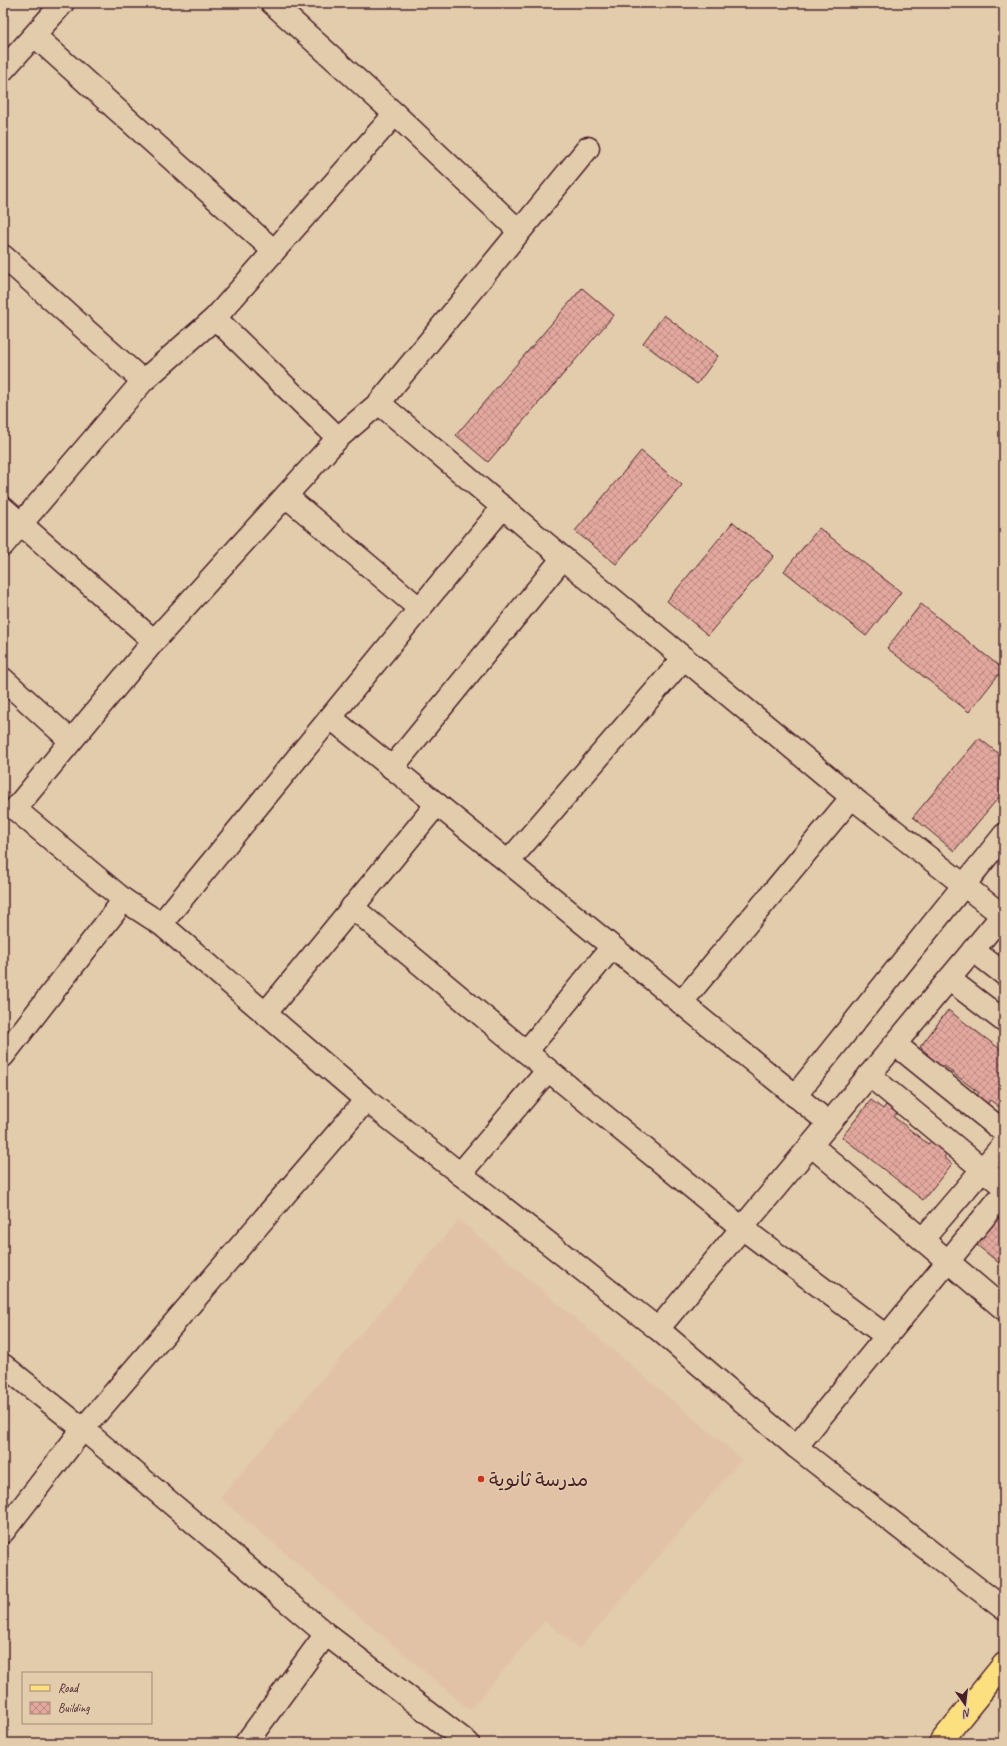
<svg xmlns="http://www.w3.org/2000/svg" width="1007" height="1746" viewBox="0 0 1007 1746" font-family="Caveat,'Playpen Sans Arabic',sans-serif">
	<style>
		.built { fill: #e2c2a7 }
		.building { fill: url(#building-cross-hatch); stroke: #4a1f2b }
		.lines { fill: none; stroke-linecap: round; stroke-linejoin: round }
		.minor-casing { stroke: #4a1f2b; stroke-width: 25 }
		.primary-casing { stroke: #4a1f2b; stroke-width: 25 }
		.minor { stroke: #e2ccab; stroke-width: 22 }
		.primary { stroke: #fce080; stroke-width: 22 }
		.poi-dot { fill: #c8321e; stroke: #e2ccab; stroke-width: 1.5 }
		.labels { text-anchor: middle; stroke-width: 3; stroke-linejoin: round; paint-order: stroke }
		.poi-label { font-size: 19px; fill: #4a1f2b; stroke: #e2ccab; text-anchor: start }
	</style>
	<defs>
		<pattern id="building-cross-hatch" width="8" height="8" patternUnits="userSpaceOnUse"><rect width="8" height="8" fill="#e3a99f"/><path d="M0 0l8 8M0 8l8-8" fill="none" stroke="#ba8982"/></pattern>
	</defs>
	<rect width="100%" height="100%" fill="#e2ccab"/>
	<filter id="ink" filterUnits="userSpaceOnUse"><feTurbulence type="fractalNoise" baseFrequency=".025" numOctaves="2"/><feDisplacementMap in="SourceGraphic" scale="8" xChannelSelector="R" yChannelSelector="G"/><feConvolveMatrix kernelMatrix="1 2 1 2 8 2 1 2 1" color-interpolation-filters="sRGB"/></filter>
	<g filter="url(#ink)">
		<path class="built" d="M459 1220 742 1459 579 1649 545 1621 470 1710 220 1498Z"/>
		<g class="building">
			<path d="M582 288 614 315 488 462 456 435Z"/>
			<path d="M664 315 718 356 697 384 643 343Z"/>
			<path d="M641 451 682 485 616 564 575 531Z"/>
			<path d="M733 522 774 556 708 635 667 601Z"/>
			<path d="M819 528 901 592 866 636 784 571Z"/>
			<path d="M921 604 1003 669 969 712 887 648Z"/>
			<path d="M979 738 1004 758V791L954 851 913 817Z"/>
			<path d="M948 1010 1004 1052V1106L1002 1109 990 1100 987 1105 976 1096 979 1093 944 1066 941 1069 925 1057 928 1054 920 1047Z"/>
			<path d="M871 1100 883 1109 886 1105 897 1113 894 1117 928 1144 931 1141 947 1153 944 1157 952 1164 923 1200 842 1137Z"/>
			<path d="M1004 1207V1267L972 1241Z"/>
		</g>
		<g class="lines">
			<defs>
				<g id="minor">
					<path d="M272 3 395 114 519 231"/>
					<path d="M35 36 274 251"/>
					<path d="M3 70 63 3"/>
					<path d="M588 148 379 403 338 438 154 641 15 809 124 900 161 924 366 1100 658 1329 796 1447 1004 1609"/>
					<path d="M3 256 143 381"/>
					<path d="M215 318 338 438"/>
					<path d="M379 403 563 558 859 803 1002 915"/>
					<path d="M286 496 420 609"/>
					<path d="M3 508 154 641"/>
					<path d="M3 545 143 381 215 318 395 114"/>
					<path d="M3 679 71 741"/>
					<path d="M331 718 829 1123"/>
					<path d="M392 768 563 558"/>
					<path d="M508 862 684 658"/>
					<path d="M352 907 526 1052 742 1228 886 1336"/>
					<path d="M161 924 503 507"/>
					<path d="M973 950 1004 974"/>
					<path d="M949 979 1004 1021"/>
					<path d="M681 1003 852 797"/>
					<path d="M265 1014 437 804"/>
					<path d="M895 1044 1004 1132"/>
					<path d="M526 1052 612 947"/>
					<path d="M3 1056 124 900"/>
					<path d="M869 1075 1004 1187"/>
					<path d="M795 1096 1004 835"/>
					<path d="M811 1145 1004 1309"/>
					<path d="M460 1174 548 1070"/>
					<path d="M923 1239 1004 1144"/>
					<path d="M658 1329 1004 913"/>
					<path d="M3 1365 83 1429 326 1634 468 1743"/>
					<path d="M796 1447 1004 1193"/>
					<path d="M3 1532 83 1429 366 1100"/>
					<path d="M246 1743 326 1634"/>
				</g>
				<path id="primary" d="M940 1743 1004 1664"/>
			</defs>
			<use href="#minor" class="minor-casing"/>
			<use href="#primary" class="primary-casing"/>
			<use href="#minor" class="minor"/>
			<use href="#primary" class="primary"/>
		</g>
	</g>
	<circle class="poi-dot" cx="481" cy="1479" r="4"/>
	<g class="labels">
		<g class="poi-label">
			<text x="489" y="1486">مدرسة ثانوية</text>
		</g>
	</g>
	<rect width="1007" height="1746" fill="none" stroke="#e2ccab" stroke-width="16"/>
	<rect x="8" y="8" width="991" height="1730" fill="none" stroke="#4a1f2b" stroke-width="1.5" filter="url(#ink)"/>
	<rect x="22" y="1672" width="130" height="52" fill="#e2ccab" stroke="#a58778"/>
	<rect x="30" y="1685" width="20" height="6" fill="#fce080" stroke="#a58778"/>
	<text x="58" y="1692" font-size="12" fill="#4a1f2b">Road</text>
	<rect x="30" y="1702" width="20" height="12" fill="url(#building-cross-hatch)" stroke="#a58778"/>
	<text x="58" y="1712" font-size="12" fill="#4a1f2b">Building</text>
	<g transform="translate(965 1704) rotate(166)" stroke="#e2ccab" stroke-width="3" paint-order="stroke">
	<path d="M0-3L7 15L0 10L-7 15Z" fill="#4a1f2b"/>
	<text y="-6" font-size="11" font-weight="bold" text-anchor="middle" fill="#4a1f2b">N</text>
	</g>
</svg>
